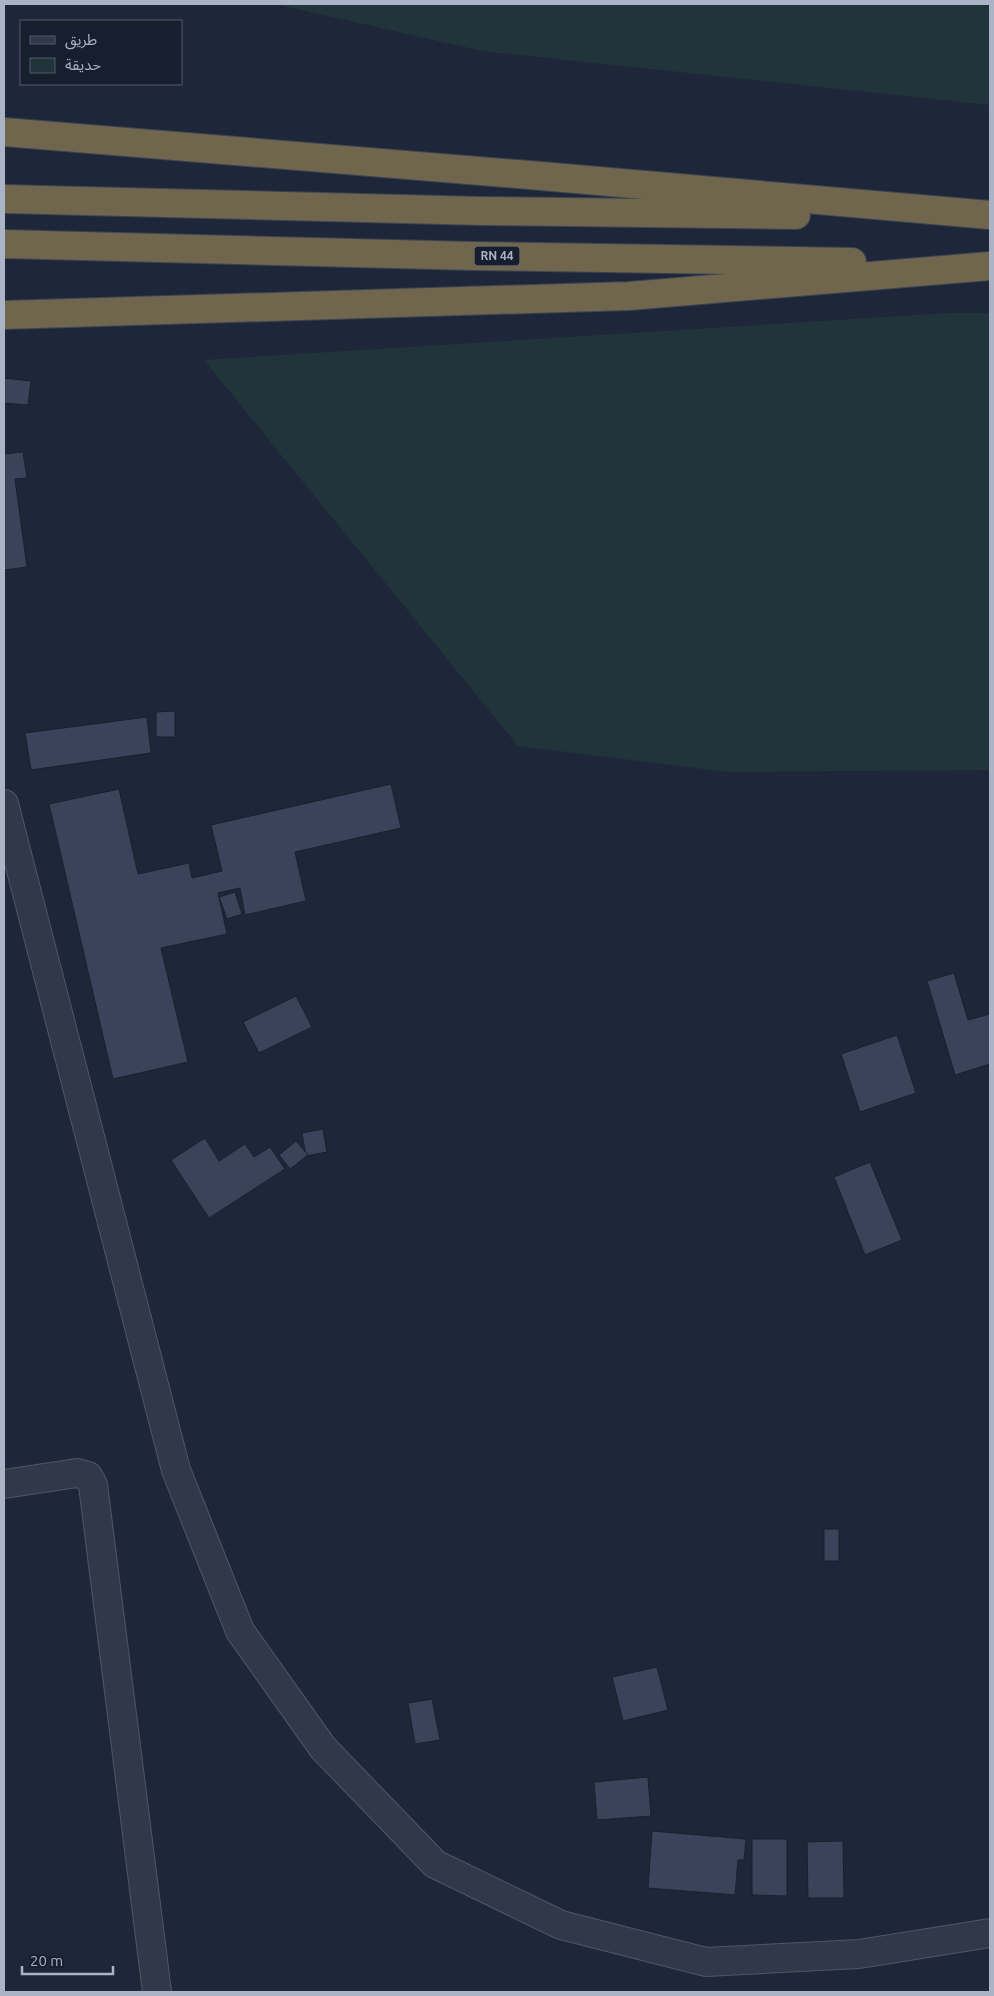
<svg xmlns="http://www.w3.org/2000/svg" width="994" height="1996" viewBox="0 0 994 1996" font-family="Ubuntu,'Noto Sans Arabic',sans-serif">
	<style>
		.green { fill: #20343a }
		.building { fill: #394359; stroke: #19202f }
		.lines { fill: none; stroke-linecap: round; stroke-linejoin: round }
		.minor-casing { stroke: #4f5667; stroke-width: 30 }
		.highway-casing { stroke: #3c4353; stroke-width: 30 }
		.minor { stroke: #313949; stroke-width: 28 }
		.highway { stroke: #70664e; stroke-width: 28 }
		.labels { text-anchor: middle; stroke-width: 5; stroke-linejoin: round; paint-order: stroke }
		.shield { fill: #171e2d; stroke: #7f8698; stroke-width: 1 }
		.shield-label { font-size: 12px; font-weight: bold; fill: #abb3c6 }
	</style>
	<rect width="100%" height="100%" fill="#1e2739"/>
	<g class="green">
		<path d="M275 4H990V105L482 51Z"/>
		<path d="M949 313H990V770L728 772 518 746 204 360Z"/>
	</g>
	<g class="building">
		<path d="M4 378 31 381 28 405 4 403Z"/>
		<path d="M23 452 27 478 15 479 27 567 4 570V454Z"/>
		<path d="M175 711V737H156V712Z"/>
		<path d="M147 717 151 753 31 770 25 733Z"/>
		<path d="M391 784 401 828 295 852 306 901 245 915 240 888 218 893 227 934 161 948 188 1062 113 1079 49 804 119 789 138 874 189 863 192 878 222 871 211 825Z"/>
		<path d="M235 892 242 914 227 919 219 897Z"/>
		<path d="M954 973 968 1020 990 1014V1064L955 1075 927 981Z"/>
		<path d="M296 996 312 1027 259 1053 243 1022Z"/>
		<path d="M897 1035 916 1093 860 1112 841 1054Z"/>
		<path d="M323 1129 327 1152 306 1156 302 1133Z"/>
		<path d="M205 1138 219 1161 245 1144 254 1157 270 1147 285 1169 209 1218 171 1160Z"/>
		<path d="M296 1141 308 1155 290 1169 279 1155Z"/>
		<path d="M870 1162 902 1240 865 1255 834 1177Z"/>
		<rect x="824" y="1529" width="15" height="32"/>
		<path d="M657 1667 668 1710 623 1721 612 1677Z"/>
		<path d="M432 1699 440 1740 415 1744 408 1703Z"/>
		<path d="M648 1777 651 1816 597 1820 594 1782Z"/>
		<path d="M652 1831 746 1839 744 1860H738L735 1895 648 1888Z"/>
		<path d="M752 1839H787V1896L752 1895Z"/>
		<path d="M843 1841 844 1898H808L807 1842Z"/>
	</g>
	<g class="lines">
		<defs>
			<g id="minor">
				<path d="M4 804 176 1470 240 1631 323 1748 435 1864 561 1925 706 1962 859 1954 990 1933"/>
				<path d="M4 1484 77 1473 88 1476 93 1485 157 1992"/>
			</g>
			<g id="highway">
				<path d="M4 132 541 176 990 215"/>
				<path d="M4 199 482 211 796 215"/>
				<path d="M4 244 473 256 852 262"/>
				<path d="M4 315 629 296 990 266"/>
			</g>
		</defs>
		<use href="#minor" class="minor-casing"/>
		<use href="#highway" class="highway-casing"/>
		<use href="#minor" class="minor"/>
		<use href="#highway" class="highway"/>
	</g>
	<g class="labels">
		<rect class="shield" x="474.5" y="246.5" width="45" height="19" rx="4"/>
		<g class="shield-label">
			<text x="497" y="260">RN 44</text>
		</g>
	</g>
	<rect width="994" height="1996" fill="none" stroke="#abb3c6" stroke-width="10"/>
	<rect x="20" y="20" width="162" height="65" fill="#171e2d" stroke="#525a6a"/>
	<rect x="30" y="36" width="25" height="8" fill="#313949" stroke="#525a6a"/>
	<text x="65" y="45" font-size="15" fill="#abb3c6">طريق</text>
	<rect x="30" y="58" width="25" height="15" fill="#20343a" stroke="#525a6a"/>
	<text x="65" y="70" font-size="15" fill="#abb3c6">حديقة</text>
	<path d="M22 1966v8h91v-8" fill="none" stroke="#abb3c6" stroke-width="2.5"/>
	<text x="30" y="1966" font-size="15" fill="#abb3c6" stroke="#171e2d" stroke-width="4" paint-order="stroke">20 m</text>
</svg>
